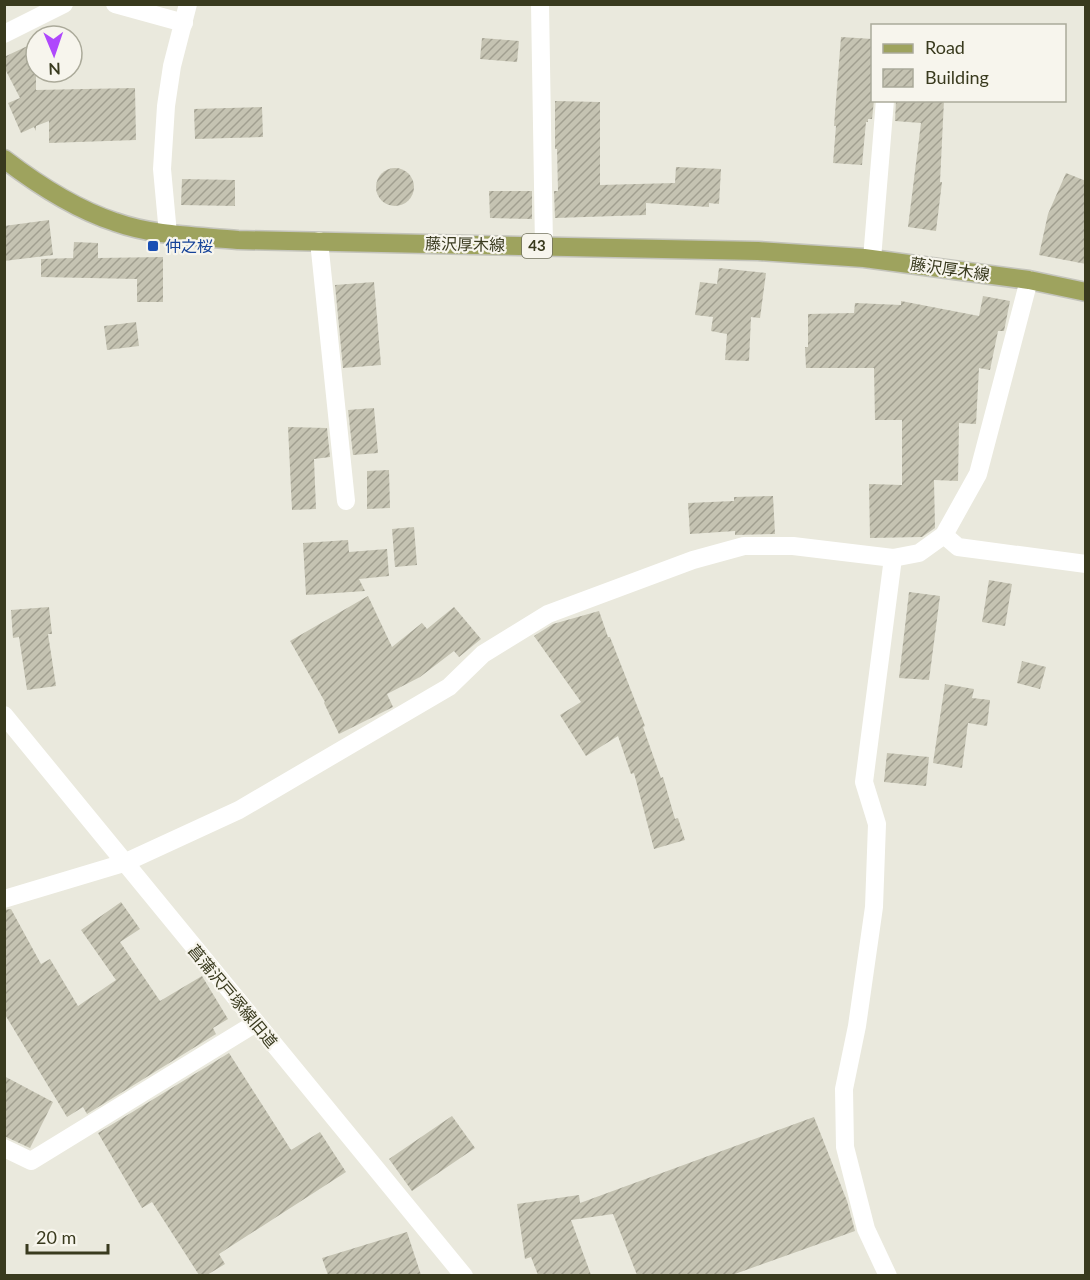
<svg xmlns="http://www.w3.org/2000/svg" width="1090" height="1280" viewBox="0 0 1090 1280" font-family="Lato,'Noto Sans JP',sans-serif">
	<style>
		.building { fill: url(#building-hatch) }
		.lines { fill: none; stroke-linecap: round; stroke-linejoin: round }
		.primary-casing { stroke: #c4c4bc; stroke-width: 21 }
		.minor { stroke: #fff; stroke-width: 18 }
		.tertiary { stroke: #fff; stroke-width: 18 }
		.primary { stroke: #9ea35e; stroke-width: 18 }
		.transit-dot { fill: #1a4fb4; stroke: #f7f5ed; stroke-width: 2 }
		.labels { text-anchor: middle; stroke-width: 4.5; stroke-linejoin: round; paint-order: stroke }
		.shield { fill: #f7f5ed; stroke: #72725c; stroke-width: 1.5 }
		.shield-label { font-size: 15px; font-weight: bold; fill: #393a1e }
		.street-label { font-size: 16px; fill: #393a1e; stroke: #f7f5ed }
		.transit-label { font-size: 16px; fill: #164399; stroke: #f7f5ed; text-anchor: start }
	</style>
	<defs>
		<pattern id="building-hatch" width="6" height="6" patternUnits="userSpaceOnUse" patternTransform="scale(1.5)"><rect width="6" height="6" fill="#c5c3b2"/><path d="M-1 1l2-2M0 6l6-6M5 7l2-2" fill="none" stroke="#a19f90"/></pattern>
	</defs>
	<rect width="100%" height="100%" fill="#eae9dd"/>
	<g class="building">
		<path d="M841 37 873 39 874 100 872 119H868V122H866L862 165 833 163 836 126H834Z"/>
		<path d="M482 38 519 41 517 62 480 59Z"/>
		<path d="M36 42V90L135 88 136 140 49 143V121L36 126V131L34 127 21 133 8 103 20 98 4 67V57Z"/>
		<path d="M896 100H944L940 182H942L936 231 908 227 921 123 895 121Z"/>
		<path d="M555 101 600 102V185L675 183 676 167 721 169 719 204 709 203V207L646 203V215L555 218 554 191H558L557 149H555Z"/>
		<path d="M262 107 263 137 195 139 194 109Z"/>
		<circle cx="395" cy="187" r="19"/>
		<path d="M1066 173 1086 181V264L1039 255 1048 214Z"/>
		<path d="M182 179 235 180V206L181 205Z"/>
		<path d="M489 191H532V219L490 218Z"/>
		<path d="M49 220 53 255 4 261V226Z"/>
		<path d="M74 242 98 243V258L163 257V302H137V279L41 277V259L73 258Z"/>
		<path d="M719 268 766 273 760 318 751 317 749 361 725 360 727 334 711 331 713 317 695 315 700 282 717 284Z"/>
		<path d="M374 282 381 365 343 368 335 285Z"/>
		<path d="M983 296 1010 301 1004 331H998L990 370 979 368 976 424 959 423 958 481 934 480 935 528 922 537 870 538 869 484 902 485V420H875L874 368H806L805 347H808V314L854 313 855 303 901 305V301L979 316Z"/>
		<path d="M136 322 139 346 107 350 104 326Z"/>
		<path d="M374 408 378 453 353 455 348 410Z"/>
		<path d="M288 427 327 428 330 457 314 459 316 509 292 510Z"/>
		<path d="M389 470 390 508 367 509V471Z"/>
		<path d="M773 496 775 534 735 535V531L690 534 688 503 734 501V497Z"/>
		<path d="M414 527 417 565 395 567 392 529Z"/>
		<path d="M348 540 349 552 387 549 389 576 359 579 365 591 306 595 303 543Z"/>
		<path d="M989 580 1012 584 1005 626 982 622Z"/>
		<path d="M909 592 940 596 929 680 899 678Z"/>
		<path d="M368 596 392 647 422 623 427 629 454 607 481 639 459 657 454 651 420 677 387 694 393 707 339 734 324 703 325 702 290 641Z"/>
		<path d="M49 607 52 634H48L56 686 27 690 19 637 13 638 11 610Z"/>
		<path d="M599 611 608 637H610L645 726 643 727 661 778 663 777 675 819 678 818 685 840 654 849 634 773 631 774 618 736 586 756 560 715 581 702 534 636 553 624Z"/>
		<path d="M1022 661 1046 667 1040 689 1017 683Z"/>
		<path d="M945 684 974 689 972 698 990 700 987 726 968 723 962 768 933 763Z"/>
		<path d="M887 753 929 757 926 786 884 782Z"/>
		<path d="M121 902 140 929 120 942 160 1001 202 976 228 1019 213 1028 216 1034 87 1114 83 1107 67 1117 4 1013V910L11 909 41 964 50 959 78 1006 116 980 81 930Z"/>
		<path d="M229 1053 291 1150 320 1132 346 1172 219 1254 225 1264 207 1275H199L152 1202 142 1208 98 1133Z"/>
		<path d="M4 1076 53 1102 30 1148 4 1136Z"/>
		<path d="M452 1116 475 1148 412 1191 389 1159Z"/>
		<path d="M814 1117 847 1201 855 1231 732 1275H637L613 1214 571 1220 591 1275H538L531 1257 525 1259 517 1204 579 1195 580 1203Z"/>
		<path d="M407 1232 421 1275H328L322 1258Z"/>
	</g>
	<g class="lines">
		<defs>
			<path id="primary" d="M4 159C38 185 75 209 115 222 154 236 197 236 238 240L758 251 864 258 1029 280 1086 292"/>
		</defs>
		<use href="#primary" class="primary-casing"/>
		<g class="minor">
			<path d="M115 4 184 23"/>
			<path d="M540 4 544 246"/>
			<path d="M4 34 64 4"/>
			<path d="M168 234 162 169 166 106 172 66 188 4"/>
			<path d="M319 241 346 501"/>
			<path d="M872 259 885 100"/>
			<path d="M944 535 958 547 1086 564"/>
			<path d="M4 899 124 863 239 810 449 687 483 654 548 614 693 560 744 546H793L893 558 919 553 944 535 978 474 1029 280"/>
			<path d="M4 1148 31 1161 256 1023"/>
			<path d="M888 1276 866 1229 845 1147 844 1089 857 1026 874 907 877 824 864 782 893 558"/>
		</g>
		<path class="tertiary" d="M4 715 464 1276"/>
		<use href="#primary" class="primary"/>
	</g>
	<rect class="transit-dot" x="147" y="240" width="12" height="12" rx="3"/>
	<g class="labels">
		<rect class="shield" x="522" y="234" width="30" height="24" rx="4.5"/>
		<g class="shield-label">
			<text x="537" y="251">43</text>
		</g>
		<g class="street-label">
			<text transform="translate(465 244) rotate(1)" y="6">藤沢厚木線</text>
			<text transform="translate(950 269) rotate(8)" y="6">藤沢厚木線</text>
			<text transform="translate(233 996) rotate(50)" y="6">菖蒲沢戸塚線旧道</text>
		</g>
		<g class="transit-label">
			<text x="165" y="252">仲之桜</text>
		</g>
	</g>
	<rect width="1090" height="1280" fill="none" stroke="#393a1e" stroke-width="12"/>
	<rect x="871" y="24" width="195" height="78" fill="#f7f5ed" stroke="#abaa9a" stroke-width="1.5"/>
	<rect x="883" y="44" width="30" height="9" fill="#9ea35e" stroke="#abaa9a" stroke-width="1.5"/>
	<text x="925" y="54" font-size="18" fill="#393a1e">Road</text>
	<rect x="883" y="69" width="30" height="18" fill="url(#building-hatch)" stroke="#abaa9a" stroke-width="1.5"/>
	<text x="925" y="84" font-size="18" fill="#393a1e">Building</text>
	<g transform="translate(54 54) rotate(178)"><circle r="28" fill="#f7f5ed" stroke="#abaa9a" stroke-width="1.5"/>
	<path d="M0-4.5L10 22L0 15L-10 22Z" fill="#af48fc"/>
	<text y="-9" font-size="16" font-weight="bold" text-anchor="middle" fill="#393a1e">N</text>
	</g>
	<path d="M27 1244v9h81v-9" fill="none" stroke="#393a1e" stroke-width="3"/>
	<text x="36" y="1244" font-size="18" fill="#393a1e" stroke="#f7f5ed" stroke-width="4.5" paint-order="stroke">20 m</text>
</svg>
